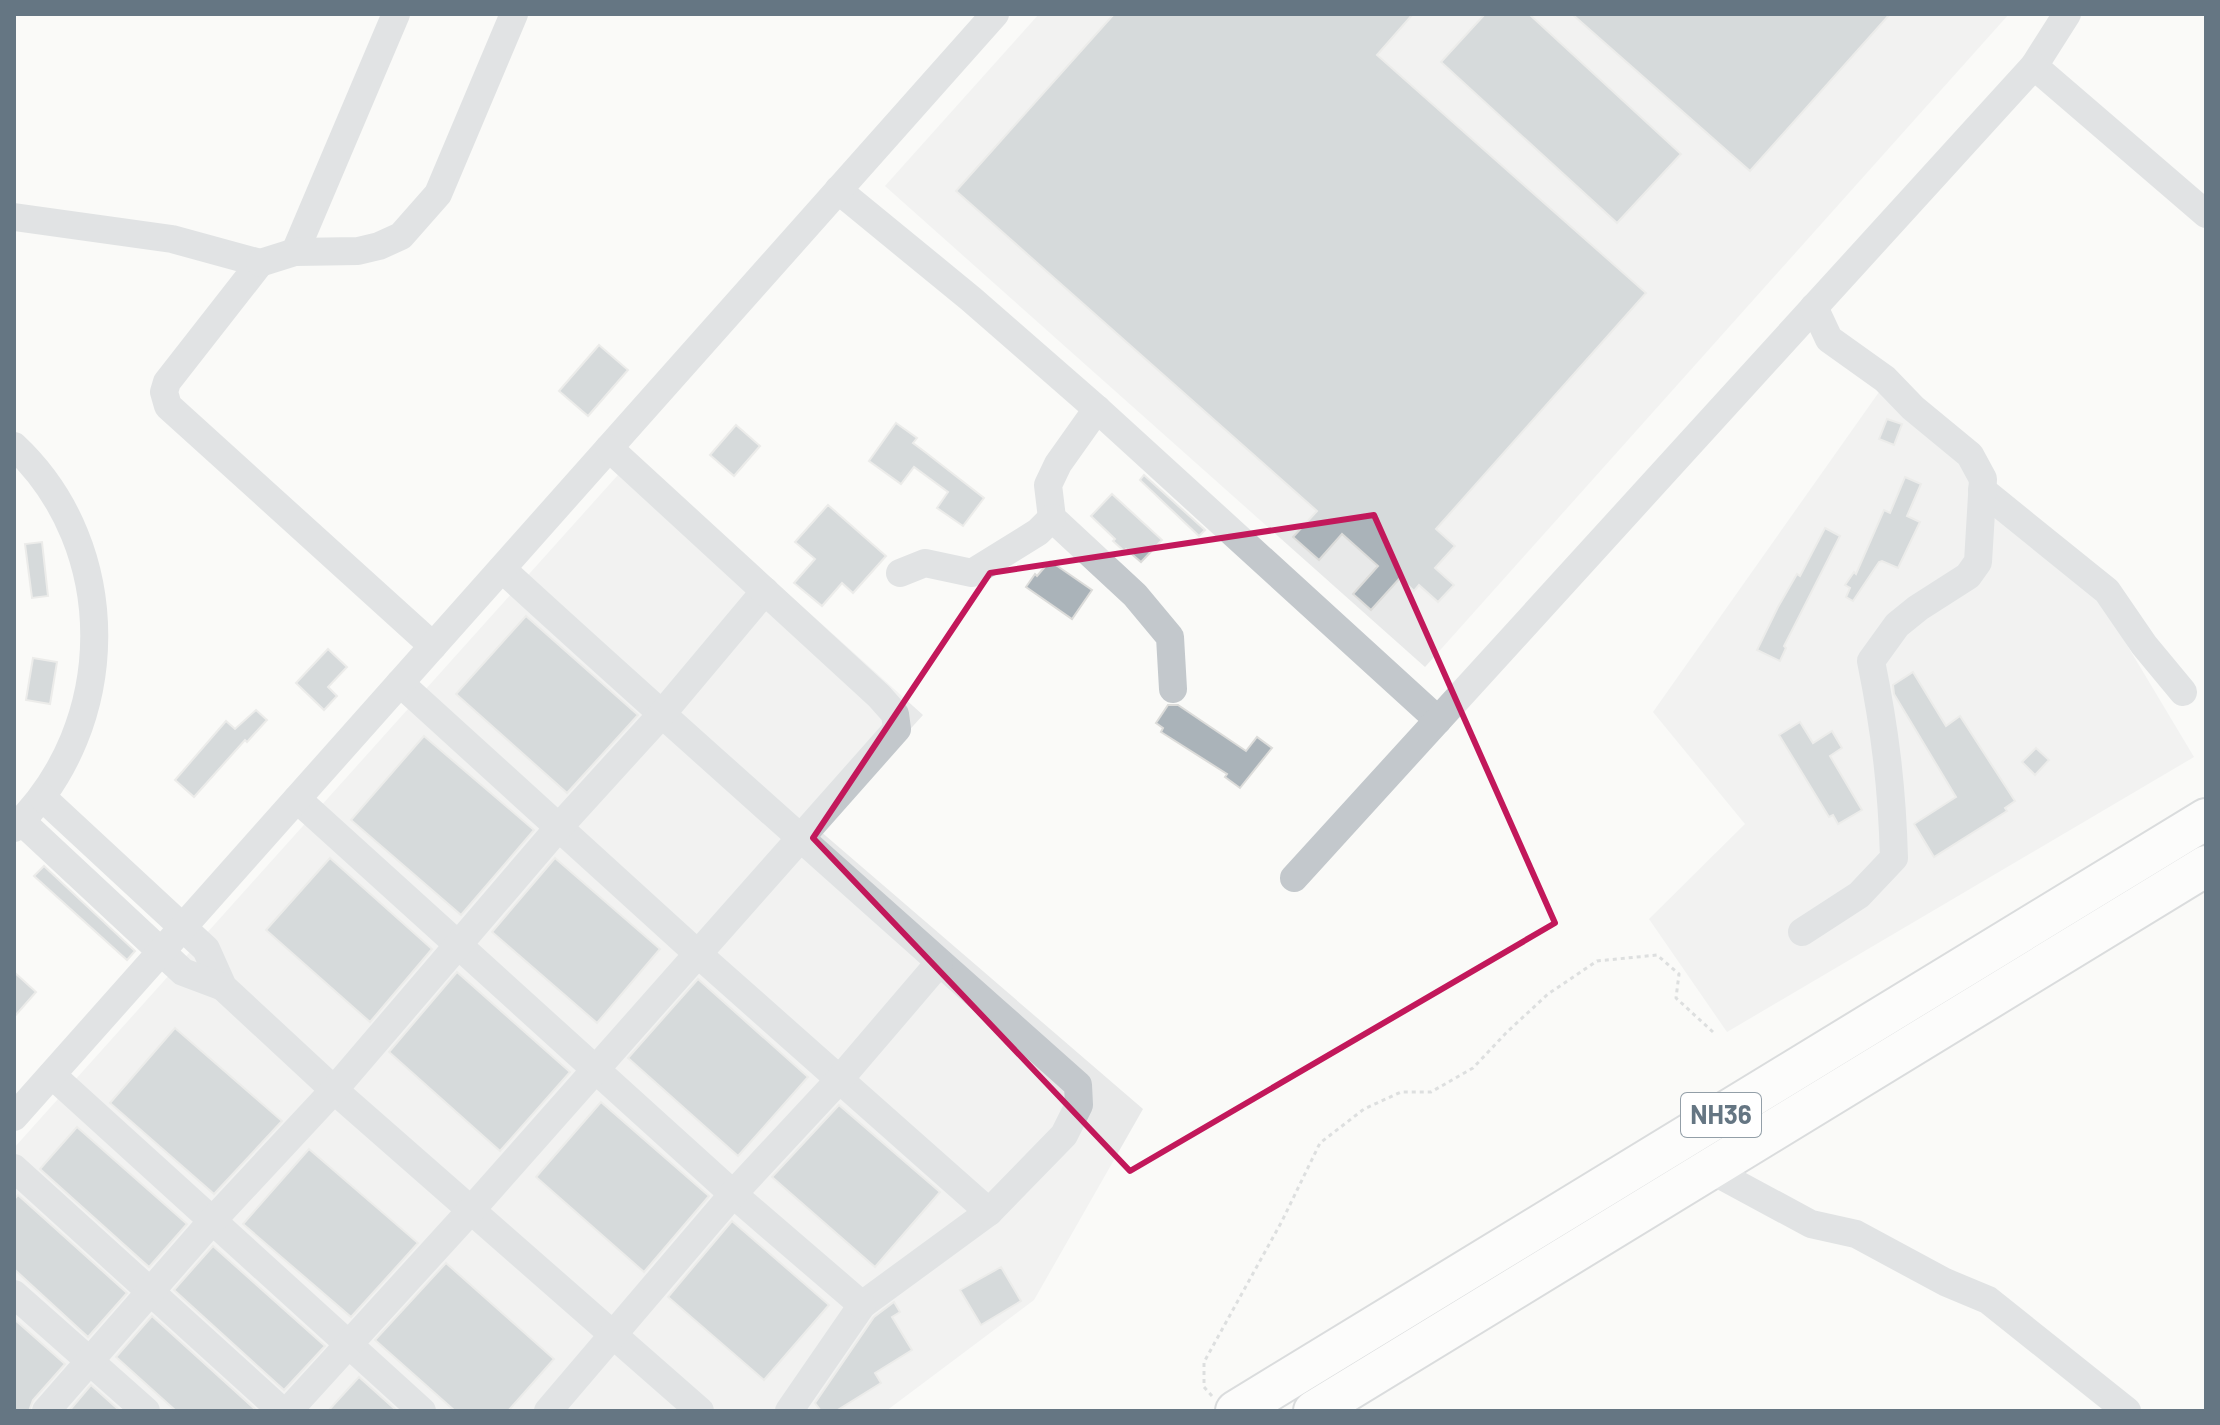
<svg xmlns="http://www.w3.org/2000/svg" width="2220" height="1425" viewBox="0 0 2220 1425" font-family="Barlow,sans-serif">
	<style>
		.built { fill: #e8e9e9 }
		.building { fill: #aab3b9; stroke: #dcdcda; stroke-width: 2 }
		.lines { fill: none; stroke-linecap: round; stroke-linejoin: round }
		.highway-casing { stroke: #b4b9bd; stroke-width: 44 }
		.path { stroke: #bbbfc2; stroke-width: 3; stroke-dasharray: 4 4; stroke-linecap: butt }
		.minor { stroke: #c3c8cc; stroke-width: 28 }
		.highway { stroke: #fff; stroke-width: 40 }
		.marked { fill: none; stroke: #c2185b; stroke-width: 6; stroke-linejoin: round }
		.labels { text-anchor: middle; stroke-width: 8; stroke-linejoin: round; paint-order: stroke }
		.shield { fill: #fff; stroke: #939fa8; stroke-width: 2 }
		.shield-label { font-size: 26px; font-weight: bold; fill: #657683 }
	</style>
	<rect width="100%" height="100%" fill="#fafaf8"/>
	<g class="built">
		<path d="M1039 14H2009L1425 667 885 186Z"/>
		<path d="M1884 385 2088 580 2194 757 1727 1032 1649 919 1745 824 1653 712Z"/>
		<path d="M635 456 923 715 819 830 1143 1109 1034 1300 886 1411H14V1148Z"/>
	</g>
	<g class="building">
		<path d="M1114 14H1413L1377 55 1646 293 1436 529 1455 546 1435 568 1454 585 1438 602 1419 585 1414 591 1400 578 1371 610 1353 594 1378 566 1342 534 1319 560 1293 537 1317 511 956 191Z"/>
		<path d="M1485 14H1529L1681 154 1617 223 1441 62Z"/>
		<path d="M1572 14H1890L1750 171Z"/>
		<path d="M599 345 628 370 588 416 559 391Z"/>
		<path d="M1887 419 1902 424 1894 445 1879 439Z"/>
		<path d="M896 423 917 438 913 443 925 452 984 498 963 526 937 508 948 492 914 467 901 484 869 461Z"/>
		<path d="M736 425 760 446 734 476 710 455Z"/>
		<path d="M1144 475 1205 530 1199 536 1140 480Z"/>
		<path d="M1905 477 1921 484 1907 516 1920 522 1898 568 1882 561 1879 562 1853 601 1846 597 1850 588 1845 585 1854 572 1856 574 1884 510 1890 513Z"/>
		<path d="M1112 494 1162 540 1141 562 1126 549 1124 551 1113 541 1115 539 1091 516Z"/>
		<path d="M828 505 886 556 853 593 842 583 822 606 794 583 815 559 795 542Z"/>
		<path d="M1825 528 1840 536 1784 646 1786 648 1780 661 1757 650 1778 607 1797 574 1800 576Z"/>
		<path d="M42 542 48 596 32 598 25 544Z"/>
		<path d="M1050 561 1092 590 1072 619 1026 587 1035 574 1037 576Z"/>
		<path d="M526 616 638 715 567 793 456 694Z"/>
		<path d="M328 649 347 667 328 687 337 696 324 710 296 683Z"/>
		<path d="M33 658 57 662 50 704 26 700Z"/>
		<path d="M1913 672 1946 726 1960 716 2015 801 2005 808 2007 811 1934 857 1914 824 1956 797 1894 694 1893 685Z"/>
		<path d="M1168 705H1178L1246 751 1257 737 1272 748 1240 788 1225 777 1227 774 1161 732 1163 728 1156 723Z"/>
		<path d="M256 710 267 720 247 742 245 740 194 797 175 780 226 721 235 729Z"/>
		<path d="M1800 722 1813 743 1832 731 1842 748 1830 756 1862 810 1838 824 1833 815 1829 817 1779 735Z"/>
		<path d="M424 736 534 830 461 915 351 820Z"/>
		<path d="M2036 748 2049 760 2035 775 2022 762Z"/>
		<path d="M330 858 432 949 370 1022 266 930Z"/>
		<path d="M555 858 660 949 597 1023 492 932Z"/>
		<path d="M44 866 135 951 127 960 34 876Z"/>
		<path d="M14 972 36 992 14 1017Z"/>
		<path d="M457 972 570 1072 500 1151 389 1052Z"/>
		<path d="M698 979 808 1077 738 1156 628 1058Z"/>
		<path d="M175 1028 282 1121 214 1194 110 1103Z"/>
		<path d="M601 1102 709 1196 644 1272 536 1177Z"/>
		<path d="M839 1105 940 1192 875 1267 772 1177Z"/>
		<path d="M77 1127 187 1224 149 1267 40 1169Z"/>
		<path d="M309 1149 418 1243 351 1317 243 1224Z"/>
		<path d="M18 1195 127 1293 88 1337 14 1269V1200Z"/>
		<path d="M732 1221 829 1305 764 1380 668 1297Z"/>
		<path d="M213 1246 325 1346 284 1390 174 1290Z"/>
		<path d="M446 1263 554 1359 508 1411H455L375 1340Z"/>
		<path d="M1001 1267 1021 1301 981 1325 960 1290Z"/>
		<path d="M894 1302 900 1312 892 1317 912 1350 875 1373 881 1383 836 1411H821L815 1403 874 1317Z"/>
		<path d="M152 1316 257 1411H176L116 1357Z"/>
		<path d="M14 1319 65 1364 33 1400 29 1411H14Z"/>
		<path d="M359 1377 397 1411H328Z"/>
		<path d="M91 1385 120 1411H69Z"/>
	</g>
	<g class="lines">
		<defs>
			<g id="highway">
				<path d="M1236 1411 2206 819"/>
				<path d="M1314 1411 2206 866"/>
			</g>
		</defs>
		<use href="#highway" class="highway-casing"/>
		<path class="path" d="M1212 1396 1204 1387V1362L1282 1221 1320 1143 1364 1109 1401 1092H1431L1473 1068 1507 1032 1548 994 1597 961 1657 955 1679 974 1676 998 1713 1032"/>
		<g class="minor">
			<path d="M2067 14 2034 66 2206 214"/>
			<path d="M838 190 971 299 1097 409 1438 720"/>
			<path d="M14 217 172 239 260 263 167 382 164 392 168 406 433 646"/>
			<path d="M295 252 396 14"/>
			<path d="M260 263 295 252 358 251 379 246 401 236 438 194 514 14"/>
			<path d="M1097 409 1058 464 1048 485 1052 518 1135 595 1170 637 1173 689"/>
			<path d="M14 446C122 547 120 726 14 828"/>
			<path d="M1982 490 2107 591 2144 645 2183 692"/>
			<path d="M502 569C692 743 885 913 1078 1085L1079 1105 1064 1135 989 1212 862 1305 789 1411"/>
			<path d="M900 573 925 563 972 573 1038 532 1052 518"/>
			<path d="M400 683 698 954 989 1212"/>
			<path d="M42 797 206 949 223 987 334 1090 700 1411"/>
			<path d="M297 799 733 1194 862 1305"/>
			<path d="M21 821 183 972 223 987"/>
			<path d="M1294 878 2034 66"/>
			<path d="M1802 932 1859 895 1894 858C1892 787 1885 730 1871 661L1897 625 1918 608 1968 576 1978 562 1983 479 1970 455 1913 408 1885 379 1829 339 1814 307"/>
			<path d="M52 1075 422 1411"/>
			<path d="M14 1117 995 14"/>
			<path d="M14 1168 282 1411"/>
			<path d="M1709 1169 1811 1224 1856 1234 1945 1282 1988 1300 2127 1411"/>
			<path d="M14 1294 146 1411"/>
			<path d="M46 1411 212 1221 334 1090 559 827 661 715 765 591"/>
			<path d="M288 1411 472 1209 897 729 895 714 879 696 609 448"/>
			<path d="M548 1411 733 1194 839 1080 939 963"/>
		</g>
		<use href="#highway" class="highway"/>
	</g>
	<path d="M0 0H2220V1425H0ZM1374 515 1555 923 1130 1171 813 838 990 573Z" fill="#fafaf8" fill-opacity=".55" fill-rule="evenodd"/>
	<path class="marked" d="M1374 515 1555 923 1130 1171 813 838 990 573Z"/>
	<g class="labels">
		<rect class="shield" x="1681" y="1093" width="80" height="44" rx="6"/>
		<g class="shield-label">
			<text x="1721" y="1124">NH36</text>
		</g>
	</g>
	<rect width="2220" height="1425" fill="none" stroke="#657683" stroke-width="32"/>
</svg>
